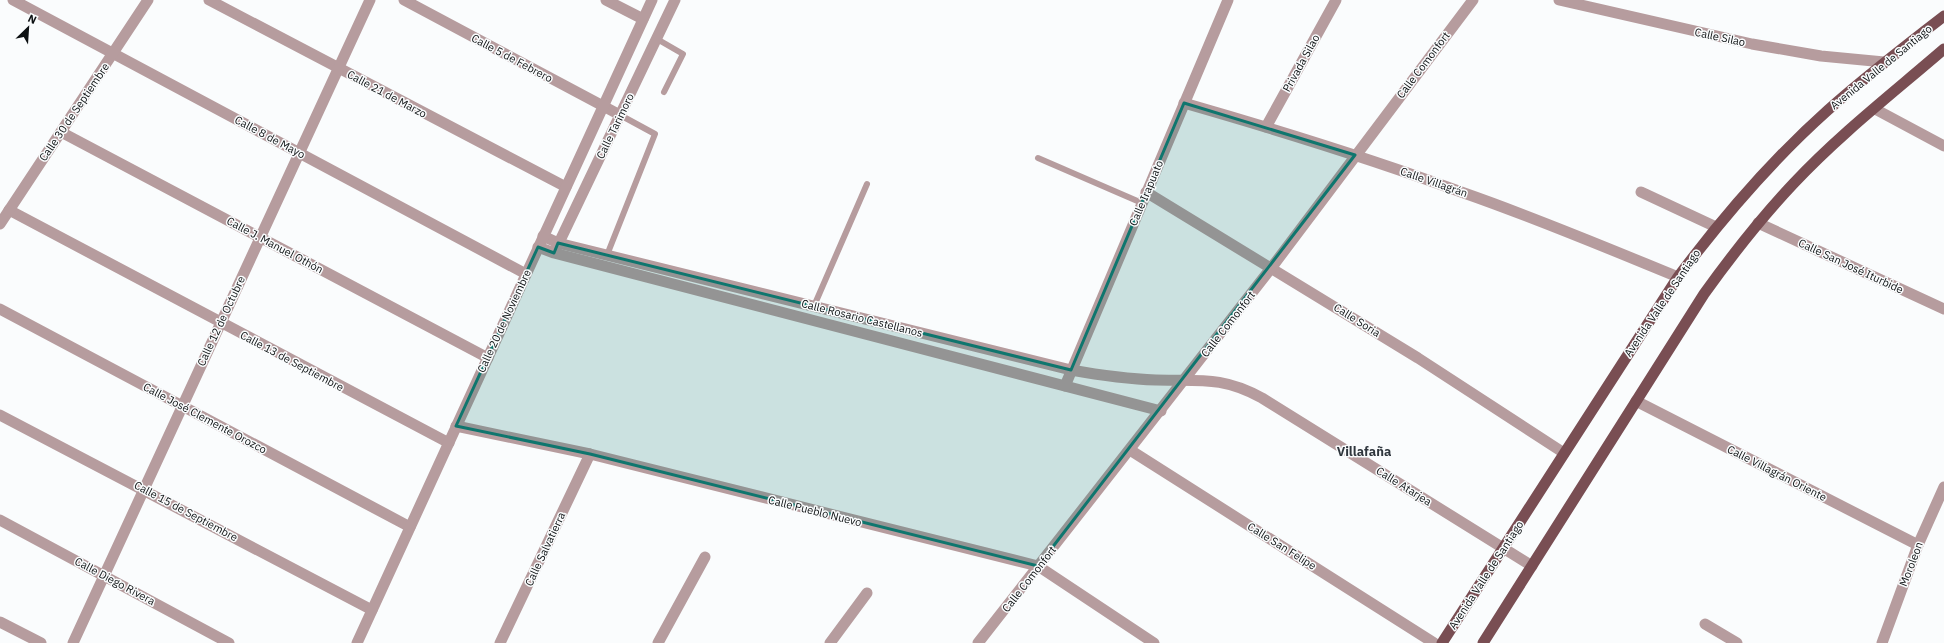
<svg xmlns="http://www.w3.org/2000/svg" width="1944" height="643" viewBox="0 0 1944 643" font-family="'IBM Plex Sans',sans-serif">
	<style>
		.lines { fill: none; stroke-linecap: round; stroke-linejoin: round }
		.service { stroke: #b69c9e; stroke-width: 6 }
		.minor { stroke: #b69c9e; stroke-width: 11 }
		.tertiary { stroke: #b69c9e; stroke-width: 11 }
		.primary { stroke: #794e53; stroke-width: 11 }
		.marked { fill: #0f766e; fill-opacity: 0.2; stroke: #0f766e; stroke-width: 3; stroke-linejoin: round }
		.labels { text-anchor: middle; stroke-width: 3; stroke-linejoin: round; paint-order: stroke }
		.street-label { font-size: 11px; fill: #0c1012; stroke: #fafcfd }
		.quarter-label { font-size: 13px; font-weight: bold; fill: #2f363d; stroke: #fafcfd }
	</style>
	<rect width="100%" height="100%" fill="#fafcfd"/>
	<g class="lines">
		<g class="service">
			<path d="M657 39 683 54 664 92"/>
			<path d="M1038 158 1142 203"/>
			<path d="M607 255 655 134 620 115"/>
			<path d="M814 306 867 184"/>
		</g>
		<g class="minor">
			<path d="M13 0 526 274"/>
			<path d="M209 0 566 187"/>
			<path d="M404 0 620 115"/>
			<path d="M606 0 643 19"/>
			<path d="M1559 0 1752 44 1821 56 1884 62"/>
			<path d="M1184 103C1278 130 1372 159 1464 193 1536 218 1607 248 1678 277"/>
			<path d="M1875 109 1944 146"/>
			<path d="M1266 127 1336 0"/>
			<path d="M61 132 488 358"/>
			<path d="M1146 192 1418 358 1564 453"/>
			<path d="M1641 192 1716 227"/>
			<path d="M9 210 449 443"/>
			<path d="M1758 223 1944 309"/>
			<path d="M0 224 148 0"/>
			<path d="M543 236 558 243 1071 370C1099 375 1127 379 1156 380 1199 381 1223 376 1262 398L1532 566"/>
			<path d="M538 247 554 253 1161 411"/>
			<path d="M556 249 675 0"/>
			<path d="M0 309 410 527"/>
			<path d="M1065 386 1228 0"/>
			<path d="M1636 401 1918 545"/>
			<path d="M0 415 372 610"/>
			<path d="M456 426 590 454 1038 566 1154 643"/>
			<path d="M1130 450 1434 643"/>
			<path d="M0 520 229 643"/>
			<path d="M0 622 41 643"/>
			<path d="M1705 624 1737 643"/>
			<path d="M73 643 370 0"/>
			<path d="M357 643 652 0"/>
			<path d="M500 643 590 454"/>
			<path d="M658 643 705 557"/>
			<path d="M830 643 867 593"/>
			<path d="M1882 643 1918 545 1944 487"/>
		</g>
		<path class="tertiary" d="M978 643 1272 267 1473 0"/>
		<g class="primary">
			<path d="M1442 643 1678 277C1723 217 1772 160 1828 110 1865 77 1905 46 1944 16"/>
			<path d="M1483 643 1704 294C1732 255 1761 218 1794 183 1840 134 1893 93 1944 49"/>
		</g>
	</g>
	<path class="marked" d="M1184 103 1355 155 1038 566 590 454 456 426 538 247 554 253 558 243 1071 370Z"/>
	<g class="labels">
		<g class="street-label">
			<text transform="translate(1720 37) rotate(12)" y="4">Calle Silao</text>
			<text transform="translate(512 58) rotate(28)" y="4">Calle 5 de Febrero</text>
			<text transform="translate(1301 63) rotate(-61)" y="4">Privada Silao</text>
			<text transform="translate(1423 65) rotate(-53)" y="4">Calle Comonfort</text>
			<text transform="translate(1881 67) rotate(-39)" y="4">Avenida Valle de Santiago</text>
			<text transform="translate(387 94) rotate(28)" y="4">Calle 21 de Marzo</text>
			<text transform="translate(74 112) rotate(-56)" y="4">Calle 30 de Septiembre</text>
			<text transform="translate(615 126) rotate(-64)" y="4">Calle Tarimoro</text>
			<text transform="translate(270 137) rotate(28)" y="4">Calle 8 de Mayo</text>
			<text transform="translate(1434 182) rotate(19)" y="4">Calle Villagrán</text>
			<text transform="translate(1146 193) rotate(-67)" y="4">Calle Irapuato</text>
			<text transform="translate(275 245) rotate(28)" y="4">Calle J. Manuel Othón</text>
			<text transform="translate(1851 266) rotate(25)" y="4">Calle San José Iturbide</text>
			<text transform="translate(1662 303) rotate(-56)" y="4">Avenida Valle de Santiago</text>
			<text transform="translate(862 318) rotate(14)" y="4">Calle Rosario Castellanos</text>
			<text transform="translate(1357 320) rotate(32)" y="4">Calle Soria</text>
			<text transform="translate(221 321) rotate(-65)" y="4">Calle 12 de Octubre</text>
			<text transform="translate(504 321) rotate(-65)" y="4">Calle 20 de Noviembre</text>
			<text transform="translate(1228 324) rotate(-52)" y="4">Calle Comonfort</text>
			<text transform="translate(292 361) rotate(28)" y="4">Calle 13 de Septiembre</text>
			<text transform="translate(205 418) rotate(28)" y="4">Calle José Clemente Orozco</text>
			<text transform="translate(1777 473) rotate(27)" y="4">Calle Villagrán Oriente</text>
			<text transform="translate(1404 486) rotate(32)" y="4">Calle Atarjea</text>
			<text transform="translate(186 511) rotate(28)" y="4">Calle 15 de Septiembre</text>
			<text transform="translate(815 511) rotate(14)" y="4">Calle Pueblo Nuevo</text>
			<text transform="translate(1282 546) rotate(32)" y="4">Calle San Felipe</text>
			<text transform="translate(545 549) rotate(-65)" y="4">Calle Salvatierra</text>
			<text transform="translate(1911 564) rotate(-69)" y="4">Moroleon</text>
			<text transform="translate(1486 575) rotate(-57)" y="4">Avenida Valle de Santiago</text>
			<text transform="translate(1029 579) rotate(-52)" y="4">Calle Comonfort</text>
			<text transform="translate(115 581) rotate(28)" y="4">Calle Diego Rivera</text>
		</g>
		<g class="quarter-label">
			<text x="1364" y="456">Villafaña</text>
		</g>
	</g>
	<g transform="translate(28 28) rotate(25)" stroke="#fafcfd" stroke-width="3" paint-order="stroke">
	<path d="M0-3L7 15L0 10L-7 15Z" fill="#0c1012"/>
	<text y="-6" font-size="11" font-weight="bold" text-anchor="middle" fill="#0c1012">N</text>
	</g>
</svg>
